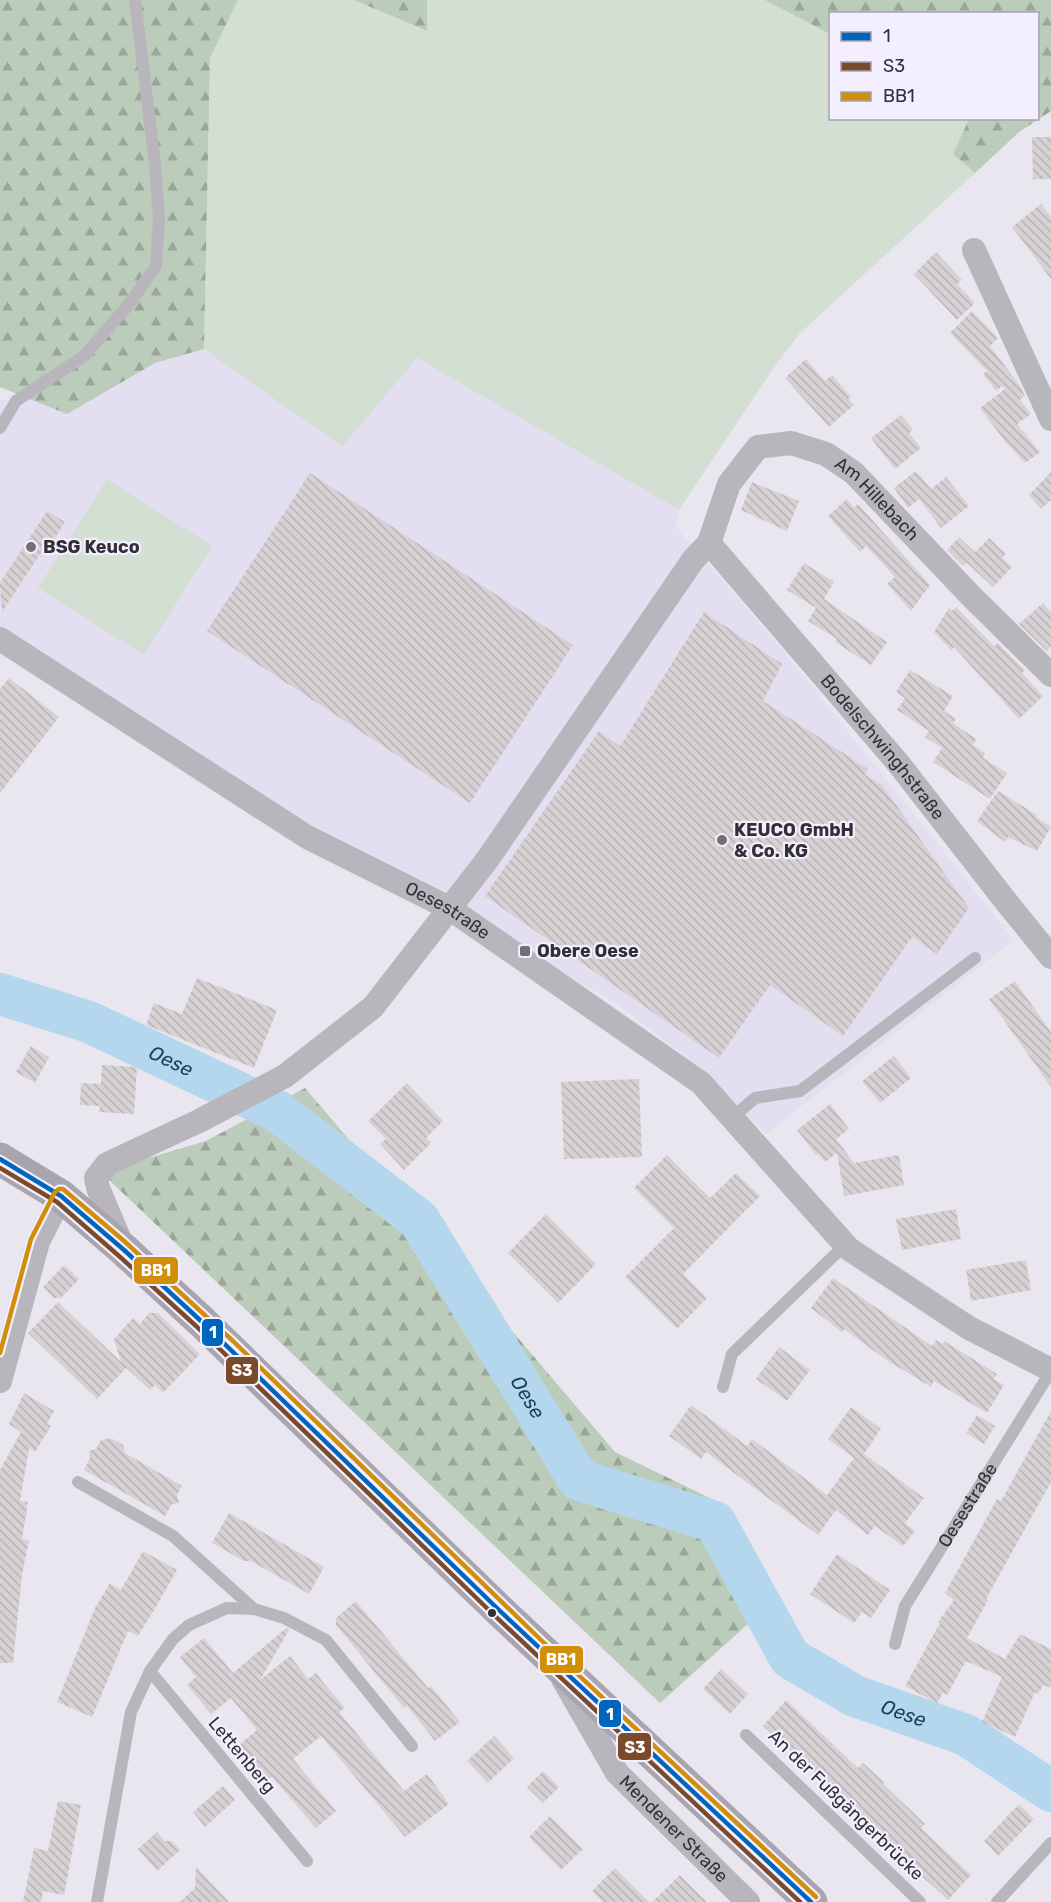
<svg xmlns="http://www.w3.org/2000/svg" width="1051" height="1902" viewBox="0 0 1051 1902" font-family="Rubik,sans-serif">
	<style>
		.built { fill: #e4def1 }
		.grass { fill: #d2dfd2 }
		.forest { fill: url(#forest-firs) }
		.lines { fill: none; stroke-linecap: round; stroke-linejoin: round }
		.river { stroke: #b4d7ee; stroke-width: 42 }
		.building { fill: url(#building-back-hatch) }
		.lane { stroke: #b8b5bd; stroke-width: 12 }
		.street { stroke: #b8b5bd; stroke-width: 24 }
		.primary { stroke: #a8a5af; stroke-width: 33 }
		.bus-1-casing { stroke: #f4effe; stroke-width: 9 }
		.bus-2-casing { stroke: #f4effe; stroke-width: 9 }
		.bus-3-casing { stroke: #f4effe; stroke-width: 9 }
		.bus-1 { stroke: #0065bd; stroke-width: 4.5 }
		.bus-2 { stroke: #7a4b2a; stroke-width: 4.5 }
		.bus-3 { stroke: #d08e0b; stroke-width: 4.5 }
		.poi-dot { fill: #726f77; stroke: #f4effe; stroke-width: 2 }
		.bus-dot { fill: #322f36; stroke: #f4effe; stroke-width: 2 }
		.labels { text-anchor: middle; stroke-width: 4.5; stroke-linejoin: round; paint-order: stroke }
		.street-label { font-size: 18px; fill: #322f36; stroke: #f4effe }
		.poi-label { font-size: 18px; font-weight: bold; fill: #322f36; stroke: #f4effe; text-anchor: start }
		.water-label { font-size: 20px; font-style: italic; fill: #184357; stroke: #f4effe }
		.line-badge { stroke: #f4effe; stroke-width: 2 }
		.badge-label { font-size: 16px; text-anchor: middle; font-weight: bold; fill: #fff }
	</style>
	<defs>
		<pattern id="forest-firs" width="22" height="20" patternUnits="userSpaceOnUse" patternTransform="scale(1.5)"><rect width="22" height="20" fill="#bbccba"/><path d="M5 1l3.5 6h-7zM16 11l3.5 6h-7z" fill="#99a698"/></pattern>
		<pattern id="building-back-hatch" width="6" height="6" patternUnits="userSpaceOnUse" patternTransform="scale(1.5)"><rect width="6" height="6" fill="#d6d2d4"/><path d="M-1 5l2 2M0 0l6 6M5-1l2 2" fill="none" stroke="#b8b5b7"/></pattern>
	</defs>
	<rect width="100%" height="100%" fill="#e9e6f0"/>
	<path class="built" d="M175 327 341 447 417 358 679 510 676 527 788 656 1014 940 766 1134 706 1072 617 1004 449 908 307 837 0 639V400L16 401Z"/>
	<g class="grass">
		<path d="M238 0H354L426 31 427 0H766L830 33V118L969 119 953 154 975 173 800 333 775 366 679 510 417 358 342 447 204 349 210 58Z"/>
		<path d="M107 479 212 546 144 655 38 588Z"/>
	</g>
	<g class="forest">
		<path d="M0 0H238L210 58 204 349 155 363 67 414 0 387Z"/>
		<path d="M354 0H427V31Z"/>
		<path d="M765 0H1051V111L1019 132 975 173 953 154 969 119 1038 118V14H830V34Z"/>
		<path d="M305 1088 615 1452 716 1501 778 1597 660 1703 107 1178 118 1167 206 1141Z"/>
	</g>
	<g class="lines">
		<path class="river" id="s1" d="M0 994 89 1022 277 1111 419 1220 579 1480 715 1522 790 1658 855 1696 966 1735 1051 1791"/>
	</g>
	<g class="building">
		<path d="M1032 137H1051V179H1033Z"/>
		<path d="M1041 204 1051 217V279L1012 227Z"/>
		<path d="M936 252 962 280 957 284 975 303 957 320 914 274Z"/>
		<path d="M972 311 998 338 990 346 1020 386 1025 396 1020 400 1031 414 1017 424 1040 452 1025 463 1007 444 980 408 1005 389 1002 386 996 391 983 374 987 371 950 333Z"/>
		<path d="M806 359 825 381 832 375 851 397 848 399 854 405 829 427 785 378Z"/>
		<path d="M901 415 913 430 909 433 921 448 895 469 871 438Z"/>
		<path d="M916 471 931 489 946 477 969 506 941 528 919 499 908 508 894 488Z"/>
		<path d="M1051 472V500L1041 509 1029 495Z"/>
		<path d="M310 473 573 645 470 803 207 631Z"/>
		<path d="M752 482 799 501 787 531 741 510Z"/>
		<path d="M847 499 854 508 858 504 930 585 911 611 887 584 895 577 866 546 860 552 828 516Z"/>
		<path d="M47 511 65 522 47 550 44 548 2 612 0 583Z"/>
		<path d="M959 537 975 552 989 538 1006 554 1002 558 1012 567 993 587 967 563 963 566 947 550Z"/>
		<path d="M804 563 834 582 824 599 887 642 871 665 835 642 837 639 808 621 816 608 787 590Z"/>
		<path d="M1043 603 1051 612V647L1047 651 1019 624Z"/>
		<path d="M956 607 994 646 998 643 1025 670 1022 673 1043 696 1019 719 954 647 951 650 934 632 949 608 952 611Z"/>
		<path d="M704 612 782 664 763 701 868 769 865 775 882 785 969 908 937 954 912 937 843 1036 770 985 719 1058 485 896 599 731 620 746Z"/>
		<path d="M910 670 953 696 944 711 956 719 953 723 976 739 973 745 985 753 983 758 1007 773 990 799 933 762 942 748 925 737 929 731 897 710 905 698 896 692Z"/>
		<path d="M9 678 59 717 0 793V689Z"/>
		<path d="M998 791 1037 815 1036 817 1051 827 1037 851 1008 837 1005 842 977 821Z"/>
		<path d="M197 978 277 1010 254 1068 146 1025 154 1003 182 1014Z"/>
		<path d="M1015 981 1051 1032V1087L989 999Z"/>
		<path d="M31 1046 49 1057 35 1083 16 1072Z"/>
		<path d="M894 1056 911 1078 880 1103 862 1081Z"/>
		<path d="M102 1065 137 1067 134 1114 99 1112 100 1106 80 1105 81 1083 101 1084Z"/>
		<path d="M639 1079 642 1157 564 1159 561 1082Z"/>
		<path d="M407 1083 443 1121 426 1138 431 1143 404 1170 380 1144 386 1139 368 1121Z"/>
		<path d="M830 1104 849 1129 836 1139 854 1163 899 1155 904 1185 844 1196 837 1153 825 1162 818 1154 816 1155 797 1130Z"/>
		<path d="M667 1155 710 1198 736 1173 760 1196 683 1274 707 1298 677 1329 625 1277 674 1228 634 1188Z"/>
		<path d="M956 1209 961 1239 902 1250 896 1219Z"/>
		<path d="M546 1214 596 1264 558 1303 508 1253Z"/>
		<path d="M1026 1260 1031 1290 971 1301 966 1270Z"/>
		<path d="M64 1265 79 1279 61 1298H54L43 1287Z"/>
		<path d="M833 1278 932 1346 936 1340 943 1344 944 1341 997 1374 994 1379 1004 1385 987 1413 934 1381 931 1387 888 1361 844 1329 842 1332 811 1308Z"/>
		<path d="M58 1302 121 1362 114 1339 133 1318 140 1324 149 1313H158L200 1354 163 1393 155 1385 150 1390 126 1368 97 1399 28 1333Z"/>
		<path d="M779 1347 810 1370 787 1401 756 1379Z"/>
		<path d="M24 1393 54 1411 47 1424 51 1426 35 1452 29 1448 20 1501 28 1502 22 1539 29 1541 22 1574 13 1663H0V1470L21 1432 9 1424Z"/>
		<path d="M691 1405 747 1446 752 1439 827 1495 854 1458 828 1439 851 1407 881 1429 864 1454 924 1498 905 1523 915 1531 903 1546 875 1526 868 1535 836 1510 818 1535 706 1452 701 1459 669 1436Z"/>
		<path d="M1051 1411V1482L986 1599 988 1600 967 1638 1005 1659 1020 1634 1051 1649V1688L1043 1685 1038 1694 1035 1692 1015 1737 982 1722 1002 1677 966 1661 947 1695 943 1693 937 1703 905 1686 940 1623 938 1622 954 1600 945 1593 997 1499 1001 1501Z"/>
		<path d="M977 1415 995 1426 984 1444 966 1433Z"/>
		<path d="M111 1438 123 1445 125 1453 182 1486 177 1495 179 1503 172 1504 165 1516 84 1470 90 1458 89 1451 96 1449 101 1440Z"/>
		<path d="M229 1513 324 1567 309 1594 251 1561H244L212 1543Z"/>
		<path d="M143 1551 177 1570 157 1605 138 1636 128 1631 92 1717 57 1702 95 1608 110 1583 121 1590Z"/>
		<path d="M837 1554 890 1590 871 1618 862 1612 854 1623 810 1594Z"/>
		<path d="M356 1601 428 1688 431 1686 460 1722 435 1741 407 1706 404 1708 336 1625V1618Z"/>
		<path d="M286 1628 289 1630 260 1680 290 1656 308 1679 316 1673 322 1681 345 1708 339 1712 404 1791 427 1774 449 1804 405 1837 321 1736 293 1759 336 1811 316 1828 272 1777 268 1780 239 1745 257 1730 231 1698 211 1714 187 1685 196 1677 180 1657 204 1638 233 1673Z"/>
		<path d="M721 1669 748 1694 730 1714 703 1689Z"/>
		<path d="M786 1700 858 1768 863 1763 884 1782 883 1784 925 1824 921 1828 971 1875 948 1900 905 1861 907 1859 763 1726Z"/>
		<path d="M494 1736 514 1758 488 1783 467 1761Z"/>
		<path d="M543 1771 559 1787 543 1803 527 1787Z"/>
		<path d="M223 1786 235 1800 205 1827 193 1812Z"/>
		<path d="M58 1801 81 1805 64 1895 43 1891 41 1902H23L34 1848 48 1851Z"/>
		<path d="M1019 1804 1034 1819 998 1856 984 1841Z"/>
		<path d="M550 1816 583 1849 561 1870 529 1837Z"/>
		<path d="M157 1832 165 1841H172L180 1850 157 1871 138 1849Z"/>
		<path d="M196 1867 229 1902H180L195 1888Z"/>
		<path d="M615 1868 649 1902H603L592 1891Z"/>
		<path d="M680 1875 707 1902H652Z"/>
	</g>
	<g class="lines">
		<g class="lane">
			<path d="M0 428 16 401 84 356 130 303 156 266 159 219 155 164 135 0"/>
			<path d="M732 1118 755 1098 800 1091 975 958"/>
			<path d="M723 1387 732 1354 845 1245"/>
			<path d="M78 1482 173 1536 254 1609"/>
			<path id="s2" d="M895 1644 905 1606 1051 1371"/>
			<path d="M150 1671 307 1861"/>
			<path d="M746 1735 920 1902"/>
			<path d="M97 1902 131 1712 150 1671 173 1639 189 1625 227 1608 254 1609 284 1618 326 1640 412 1746"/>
			<path d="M997 1902 1051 1843"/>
		</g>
		<g class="street">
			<path d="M974 250 1051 419"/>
			<path id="s3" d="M709 543 898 763 1008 904 1051 957"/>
			<path id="s4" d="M0 639 307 837 449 908 701 1083 849 1249 969 1328 1051 1370"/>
			<path id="s5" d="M122 1245 98 1188 96 1178 107 1164 199 1121 285 1076 373 1007 487 860 693 560 709 543 729 484 758 447 791 443 826 454 854 473 972 597 1051 675"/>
			<path d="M0 1381 38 1242 61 1196"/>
			<path id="s6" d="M563 1679 617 1773 748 1902"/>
		</g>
		<path class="primary" d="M0 1159 61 1196 124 1250 201 1321 500 1611 811 1902"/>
		<defs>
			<path id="bus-1" d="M0 1159 61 1196 124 1250 201 1321 500 1611 811 1902"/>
			<path id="bus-2" d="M0 1168 57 1202 119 1256 196 1326 495 1616 800 1902"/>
			<path id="bus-3" d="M0 1353 31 1239 55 1192 59 1189H63L123 1240 233 1341 541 1640 816 1897"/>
		</defs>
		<use href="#bus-1" class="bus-1-casing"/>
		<use href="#bus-2" class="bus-2-casing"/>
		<use href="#bus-3" class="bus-3-casing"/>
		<use href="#bus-1" class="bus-1"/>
		<use href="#bus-2" class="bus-2"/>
		<use href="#bus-3" class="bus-3"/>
	</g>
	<g class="poi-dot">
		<circle cx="31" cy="547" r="6"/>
		<circle cx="722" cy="840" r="6"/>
		<rect x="519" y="945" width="12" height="12" rx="3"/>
	</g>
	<circle class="bus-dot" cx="492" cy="1613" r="5"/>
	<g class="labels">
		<g class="street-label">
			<text dy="6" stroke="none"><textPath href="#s5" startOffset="1221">Am Hillebach</textPath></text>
			<text dy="6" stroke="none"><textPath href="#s3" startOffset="268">Bodelschwinghstraße</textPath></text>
			<text dy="6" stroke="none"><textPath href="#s4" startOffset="524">Oesestraße</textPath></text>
			<text dy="6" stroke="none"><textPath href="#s2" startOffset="158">Oesestraße</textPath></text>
			<text transform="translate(242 1755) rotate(50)" y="6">Lettenberg</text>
			<text transform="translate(846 1805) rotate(44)" y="6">An der Fußgängerbrücke</text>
			<text dy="6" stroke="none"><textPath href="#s6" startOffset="188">Mendener Straße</textPath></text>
		</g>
		<g class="poi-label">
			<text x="43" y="553">BSG Keuco</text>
			<text x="734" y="836">KEUCO GmbH<tspan x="734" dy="21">&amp; Co. KG</tspan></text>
			<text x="537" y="957">Obere Oese</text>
		</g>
		<g class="water-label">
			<text dy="7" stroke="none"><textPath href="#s1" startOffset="184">Oese</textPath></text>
			<text dy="7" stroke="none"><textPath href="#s1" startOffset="688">Oese</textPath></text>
			<text dy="7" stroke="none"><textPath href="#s1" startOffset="1210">Oese</textPath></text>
		</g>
	</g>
	<g class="line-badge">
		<rect x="133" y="1256" width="46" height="29" rx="6" fill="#d08e0b"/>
		<rect x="201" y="1318" width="23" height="29" rx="6" fill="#0065bd"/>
		<rect x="225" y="1356" width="34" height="29" rx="6" fill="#7a4b2a"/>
		<rect x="539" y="1645" width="45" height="29" rx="6" fill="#d08e0b"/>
		<rect x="598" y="1699" width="24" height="29" rx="6" fill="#0065bd"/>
		<rect x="617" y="1732" width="35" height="29" rx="6" fill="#7a4b2a"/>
	</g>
	<g class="badge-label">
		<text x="156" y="1276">BB1</text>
		<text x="213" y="1338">1</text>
		<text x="242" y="1376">S3</text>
		<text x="561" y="1665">BB1</text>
		<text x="610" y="1720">1</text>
		<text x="635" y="1753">S3</text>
	</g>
	<rect x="829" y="12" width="210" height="108" fill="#f4effe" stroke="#a6a2ae" stroke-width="1.5"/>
	<rect x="841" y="32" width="30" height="9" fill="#0065bd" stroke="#a6a2ae" stroke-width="1.5"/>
	<text x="883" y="42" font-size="18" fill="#322f36">1</text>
	<rect x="841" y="62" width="30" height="9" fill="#7a4b2a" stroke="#a6a2ae" stroke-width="1.5"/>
	<text x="883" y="72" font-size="18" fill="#322f36">S3</text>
	<rect x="841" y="92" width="30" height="9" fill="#d08e0b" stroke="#a6a2ae" stroke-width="1.5"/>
	<text x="883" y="102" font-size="18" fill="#322f36">BB1</text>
</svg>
